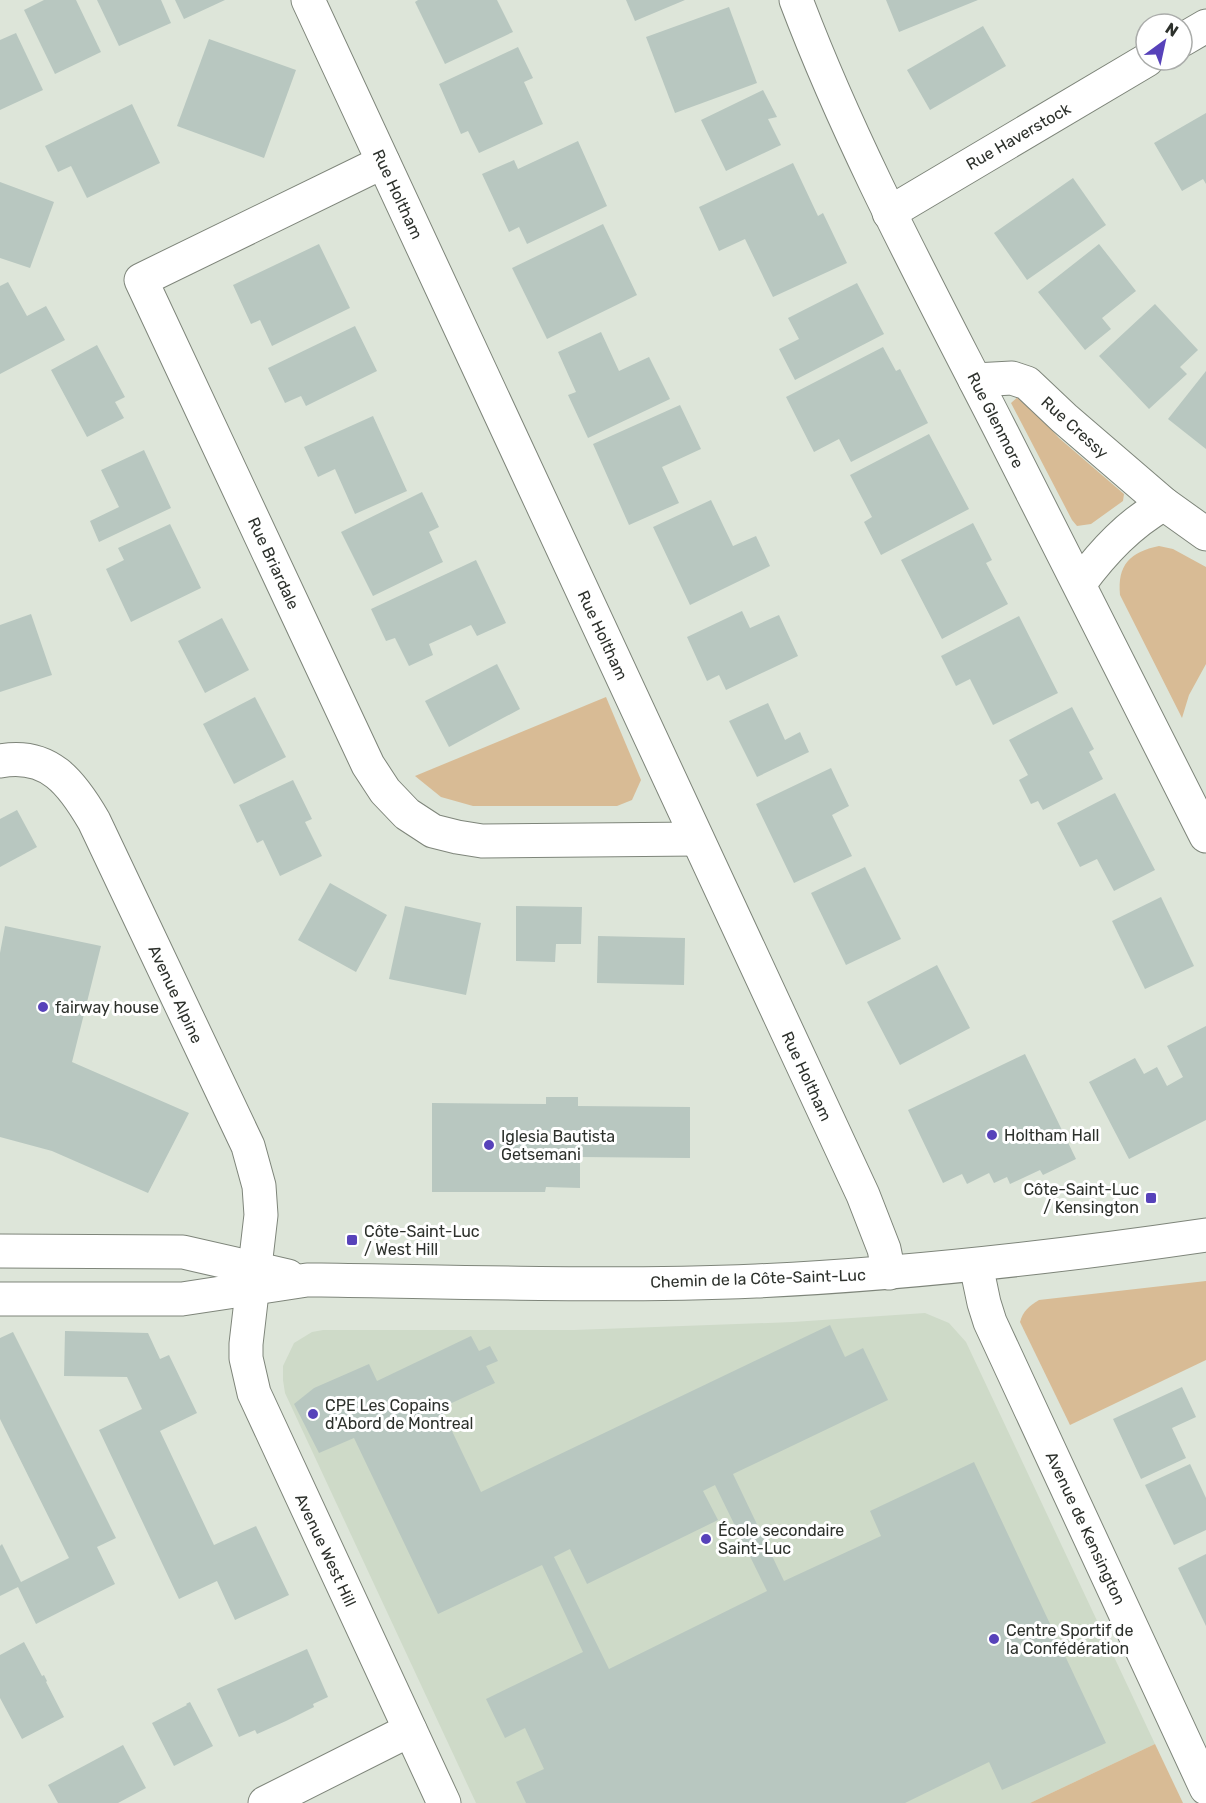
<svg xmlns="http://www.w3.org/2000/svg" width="1206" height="1803" viewBox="0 0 1206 1803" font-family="Rubik,sans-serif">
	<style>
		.built { fill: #cedac8 }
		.green { fill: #d8bb95 }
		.building { fill: #b8c7c0; fill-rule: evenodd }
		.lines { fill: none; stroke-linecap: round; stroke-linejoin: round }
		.minor-casing { stroke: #7e857a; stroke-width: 35 }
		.major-casing { stroke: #7e857a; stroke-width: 35 }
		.minor { stroke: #fff; stroke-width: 33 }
		.major { stroke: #fff; stroke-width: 33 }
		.poi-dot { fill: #5742ba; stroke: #fff; stroke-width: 2 }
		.labels { text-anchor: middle; stroke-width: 6; stroke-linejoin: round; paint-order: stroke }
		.street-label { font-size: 16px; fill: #2d312c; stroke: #fff }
		.poi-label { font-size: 16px; fill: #2d312c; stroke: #fff; text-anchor: start }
	</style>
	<rect width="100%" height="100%" fill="#dde5d9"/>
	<path class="built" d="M925 1313 949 1323 966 1342 1155 1744 1030 1803H476L285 1393 283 1380V1366L294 1343 312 1332 323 1330H574L793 1322Z"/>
	<g class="green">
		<path d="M1020 395 1059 438 1124 494 1123 501 1091 524 1077 526 1072 520 1011 403Z"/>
		<path d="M1159 546 1173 549 1206 567V664L1189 695 1182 718 1120 595C1117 565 1130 552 1159 546Z"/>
		<path d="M606 697 641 780 632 800 617 806H473L441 797 415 776Z"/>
		<path d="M1206 1281V1360L1070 1425 1020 1322C1023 1311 1029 1306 1039 1300Z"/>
		<path d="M1155 1744 1183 1803H1030Z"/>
	</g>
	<g class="building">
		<path d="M44 0H76L101 52 55 74 24 10Z"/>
		<path d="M97 0H161L171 23 119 46Z"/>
		<path d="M175 0H225L184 19Z"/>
		<path d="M418 0H497L513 32 445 64 415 2Z"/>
		<path d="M626 0H685L635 21Z"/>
		<path d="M886 0H978L899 32Z"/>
		<path d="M729 7 757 83 675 113 646 37Z"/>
		<path d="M983 26 1006 66 930 110 907 70Z"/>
		<path d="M16 33 43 90 0 110V40Z"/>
		<path d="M209 39 296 70 264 158 177 126Z"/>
		<path d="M518 47 533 78 524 82 543 124 479 153 468 131 461 134 439 84Z"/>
		<path d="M763 90 777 117 768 119 781 145 726 171 701 120Z"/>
		<path d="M132 104 160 163 87 198 71 166 58 172 45 146Z"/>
		<path d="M1206 113V184L1203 179 1182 191 1154 143Z"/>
		<path d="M578 141 607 206 527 244 519 227 509 232 482 174 514 160 518 169Z"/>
		<path d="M793 163 818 216 823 213 847 263 773 297 745 239 719 251 699 207Z"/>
		<path d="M1073 178 1106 225 1027 280 994 233Z"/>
		<path d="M0 182 54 202 30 268 0 258Z"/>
		<path d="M603 224 637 295 547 339 512 268Z"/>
		<path d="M319 244 350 308 272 346 260 320 251 324 233 285Z"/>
		<path d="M1099 244 1136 291 1102 318 1111 329 1085 350 1038 292Z"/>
		<path d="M8 282 27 316 46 306 65 340 0 374V286Z"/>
		<path d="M857 283 884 334 795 380 779 349 799 339 788 318Z"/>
		<path d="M1155 304 1198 350 1180 367 1187 374 1149 409 1099 356Z"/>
		<path d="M355 326 377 371 306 406 301 396 285 403 268 368Z"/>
		<path d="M601 332 619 371 649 357 670 399 588 438 568 395 576 392 558 352Z"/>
		<path d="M97 345 125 397 115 402 124 418 87 437 51 370Z"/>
		<path d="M883 347 896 371 900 369 928 423 851 462 839 439 814 452 786 397Z"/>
		<path d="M1206 371V449L1168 419Z"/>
		<path d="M680 405 701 449 662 467 679 503 629 525 593 444Z"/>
		<path d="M373 416 407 491 355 514 335 469 318 477 304 447Z"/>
		<path d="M929 434 969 509 881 555 864 522 872 517 850 475Z"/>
		<path d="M144 450 171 508 99 542 90 521 119 507 101 470Z"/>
		<path d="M422 492 439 527 429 532 443 562 373 596 341 532Z"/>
		<path d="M711 500 733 546 756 536 770 566 690 605 653 527Z"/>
		<path d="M973 523 992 560 986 563 1008 604 942 639 901 560Z"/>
		<path d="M170 524 201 588 131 622 106 569 124 560 118 548Z"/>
		<path d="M476 560 506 623 477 636 471 625 429 644 433 655 409 666 395 638 386 641 371 609Z"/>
		<path d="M742 611 750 628 779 615 798 656 726 690 719 675 707 681 687 637Z"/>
		<path d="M31 614 52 675 0 692V625Z"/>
		<path d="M1019 616 1058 693 993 725 970 679 956 686 941 656Z"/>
		<path d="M222 618 249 670 205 693 178 641Z"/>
		<path d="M497 664 520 709 449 747 425 701Z"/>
		<path d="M255 697 286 757 234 784 203 724Z"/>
		<path d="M768 703 785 740 800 732 809 752 757 777 729 721Z"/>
		<path d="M1072 707 1094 749 1089 752 1103 779 1043 810 1038 801 1031 804 1019 780 1028 775 1009 740Z"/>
		<path d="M831 768 849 806 832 815 852 856 794 883 756 804Z"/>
		<path d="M293 780 312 819 305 822 322 856 280 876 263 840 257 843 239 805Z"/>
		<path d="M1115 793 1155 870 1114 891 1097 859 1080 867 1057 823Z"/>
		<path d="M17 810 37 847 0 867V819Z"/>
		<path d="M865 867 901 939 846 965 811 893Z"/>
		<path d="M330 883 387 915 356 972 298 940Z"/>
		<path d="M1161 897 1194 966 1145 989 1112 921Z"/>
		<path d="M405 906 481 923 466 995 389 979Z"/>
		<path d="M516 906 582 907 581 944H556L555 962 516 961Z"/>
		<path d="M5 926 101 946 72 1062 189 1113 148 1193 52 1151 0 1137V953Z"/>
		<path d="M598 936 685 938 684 985 597 983Z"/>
		<path d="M937 965 970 1028 900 1065 867 1002Z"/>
		<path d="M1206 1026V1120L1129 1159 1089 1082 1135 1058 1144 1074 1157 1067 1167 1086 1183 1077 1167 1046Z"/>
		<path d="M1025 1054 1076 1159 1043 1175 1040 1170 1010 1184 1007 1177 994 1183 989 1173 967 1184 962 1174 943 1183 908 1110Z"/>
		<path d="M546 1097H578V1106L690 1107V1158L580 1157V1188L546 1187 545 1192H432V1103L546 1104Z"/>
		<path d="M830 1325 845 1357 863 1348 888 1400 733 1474 784 1581 881 1536 870 1511 974 1462 1106 1743 1002 1790 989 1762 905 1803H526L516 1782 544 1769 525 1728 505 1738 486 1699 583 1652 542 1565 438 1614 354 1438 319 1453 294 1404 314 1388 369 1364 377 1381 471 1336 479 1351 490 1346 498 1361 486 1366 495 1383 441 1408 481 1492ZM715 1485 767 1591 609 1669 554 1557 570 1549 587 1584 718 1520 703 1491Z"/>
		<path d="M65 1331 148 1333 160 1359 169 1355 197 1413 160 1431 214 1545 256 1526 289 1595 235 1620 217 1581 179 1599 99 1430 142 1409 127 1377 64 1376Z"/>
		<path d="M13 1332 116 1538 97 1547 115 1584 36 1624 18 1587 0 1596V1546L2 1544 21 1582 69 1558 0 1419V1338Z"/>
		<path d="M1182 1387 1196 1417 1172 1428 1186 1458 1141 1479 1113 1419Z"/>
		<path d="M1190 1464 1206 1498V1530L1174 1545 1145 1485Z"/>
		<path d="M1206 1554V1626L1178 1568Z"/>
		<path d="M24 1642 42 1676 44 1675 47 1681 46 1682 64 1717 22 1739 0 1698V1655Z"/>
		<path d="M307 1649 328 1697 313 1704 314 1707 286 1721 257 1734 255 1730 239 1737 217 1689Z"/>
		<path d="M190 1702 213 1746 174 1766 152 1723 187 1705 186 1704Z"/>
		<path d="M123 1745 146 1788 118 1803H58L48 1785Z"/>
	</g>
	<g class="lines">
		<defs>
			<g id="minor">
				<path d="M308 0 863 1195 884 1249 889 1273"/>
				<path d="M796 0C852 148 927 286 999 427 1069 563 1137 700 1206 836"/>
				<path d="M1182 40 1206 26"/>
				<path d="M383 162 141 280 368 765 385 791 407 814 433 831 457 837 482 841 697 839"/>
				<path d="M889 213 1147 60"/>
				<path d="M975 380 1012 378 1027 383 1064 418 1164 504 1206 534"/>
				<path d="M1080 583C1104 551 1129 524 1164 504"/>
				<path d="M0 761C49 752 72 783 94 821L248 1146 259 1186 261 1215 246 1344V1358L254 1393 444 1803"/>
				<path d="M976 1265 984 1303 990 1322 1206 1788"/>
				<path d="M265 1803 410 1730"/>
			</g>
			<g id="major">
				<path d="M0 1251 183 1252 288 1276"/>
				<path d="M0 1299H182L307 1280H321C465 1282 611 1287 756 1281 907 1274 1056 1257 1206 1235"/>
			</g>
		</defs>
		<use href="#minor" class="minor-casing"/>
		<use href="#major" class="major-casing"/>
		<use href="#minor" class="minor"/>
		<use href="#major" class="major"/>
	</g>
	<g class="poi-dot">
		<circle cx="43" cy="1007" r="6"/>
		<circle cx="992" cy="1135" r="6"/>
		<circle cx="489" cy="1145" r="6"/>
		<rect x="1145" y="1192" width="12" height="12" rx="3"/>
		<rect x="346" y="1234" width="12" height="12" rx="3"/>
		<circle cx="313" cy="1414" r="6"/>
		<circle cx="706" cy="1539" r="6"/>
		<circle cx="994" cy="1639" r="6"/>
	</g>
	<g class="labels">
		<g class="street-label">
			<text transform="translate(1018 136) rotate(-30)" y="6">Rue Haverstock</text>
			<text transform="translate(398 194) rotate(65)" y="6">Rue Holtham</text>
			<text transform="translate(996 420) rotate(63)" y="6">Rue Glenmore</text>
			<text transform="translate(1075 427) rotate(42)" y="6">Rue Cressy</text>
			<text transform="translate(274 563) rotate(65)" y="6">Rue Briardale</text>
			<text transform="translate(603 635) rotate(65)" y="6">Rue Holtham</text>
			<text transform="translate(176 994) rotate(65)" y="6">Avenue Alpine</text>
			<text transform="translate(807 1076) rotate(65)" y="6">Rue Holtham</text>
			<text transform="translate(758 1278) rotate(-2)" y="6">Chemin de la Côte-Saint-Luc</text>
			<text transform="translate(1086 1528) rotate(65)" y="6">Avenue de Kensington</text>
			<text transform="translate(326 1550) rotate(65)" y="6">Avenue West Hill</text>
		</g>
		<g class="poi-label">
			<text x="55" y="1013">fairway house</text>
			<text x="1004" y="1141">Holtham Hall</text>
			<text x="501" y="1142">Iglesia Bautista<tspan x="501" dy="18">Getsemani</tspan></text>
			<text x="1139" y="1195" text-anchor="end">Côte-Saint-Luc<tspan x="1139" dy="18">/ Kensington</tspan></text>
			<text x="364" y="1237">Côte-Saint-Luc<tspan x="364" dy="18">/ West Hill</tspan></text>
			<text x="325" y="1411">CPE Les Copains<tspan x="325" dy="18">d'Abord de Montreal</tspan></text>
			<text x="718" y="1536">École secondaire<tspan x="718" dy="18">Saint-Luc</tspan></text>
			<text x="1006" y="1636">Centre Sportif de<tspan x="1006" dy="18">la Confédération</tspan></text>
		</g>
	</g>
	<g transform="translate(1164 42) rotate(33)"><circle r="28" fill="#ffffff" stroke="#abadab" stroke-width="1.5"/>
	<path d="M0-4.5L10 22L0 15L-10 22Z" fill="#5742ba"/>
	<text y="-9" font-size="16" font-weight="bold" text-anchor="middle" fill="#2d312c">N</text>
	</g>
</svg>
